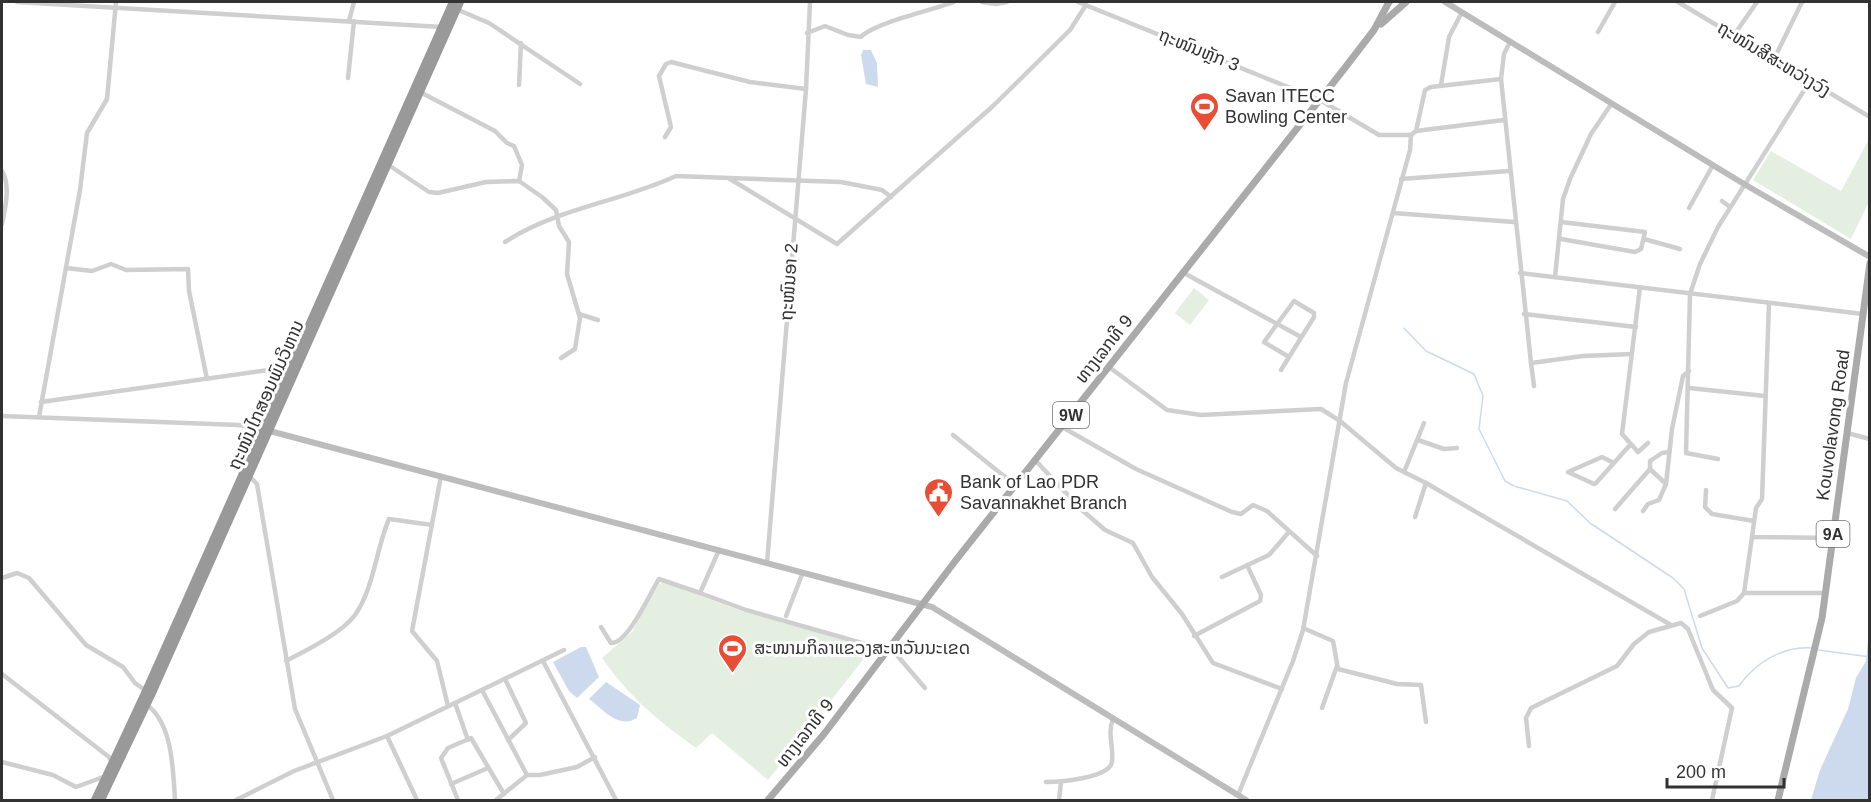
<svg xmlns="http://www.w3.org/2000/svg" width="1871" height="802" viewBox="0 0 1871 802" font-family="Helvetica,'Noto Sans Lao',sans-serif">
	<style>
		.green { fill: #e5efe1 }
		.water { fill: #cddaee }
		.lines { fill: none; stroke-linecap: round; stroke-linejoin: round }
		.stream { stroke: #cddaee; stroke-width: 1.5 }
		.street { stroke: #cfcfcf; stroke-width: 4.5 }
		.secondary { stroke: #bcbcbc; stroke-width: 6 }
		.primary { stroke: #aaa; stroke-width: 7 }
		.highway { stroke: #999; stroke-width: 8 }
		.labels { text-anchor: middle; stroke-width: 6; stroke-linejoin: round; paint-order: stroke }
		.shield { fill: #fff; stroke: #707070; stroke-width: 1.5 }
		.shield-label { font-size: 16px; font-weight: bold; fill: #323232 }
		.street-label { font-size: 18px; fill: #323232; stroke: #fff }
		.poi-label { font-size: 18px; fill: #323232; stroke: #fff; text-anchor: start }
	</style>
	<rect width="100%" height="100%" fill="#fff"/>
	<g class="green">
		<path d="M1869 139V202L1851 239 1753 180 1771 151 1841 191Z"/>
		<path d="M1194 288 1209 300 1190 325 1175 313Z"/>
		<path d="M664 582 747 613 859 643 870 651 768 780 712 733 696 748C656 719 631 699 602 658L632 632 659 584Z"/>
	</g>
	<g class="water">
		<path d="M863 50H871L877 63 878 87 866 84 861 55Z"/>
		<path d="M1869 630V800H1811L1820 770 1848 709 1856 678 1866 661Z"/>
		<path d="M581 647H586L599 677 577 698 569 691 553 662Z"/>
		<path d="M606 682 640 705 637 718C618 730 602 708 589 699Z"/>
	</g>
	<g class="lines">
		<g class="stream">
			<path d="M1404 328 1426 351 1474 374 1483 396 1479 429 1505 481 1514 486 1567 501 1590 523 1673 578 1684 589 1702 648 1728 688 1739 686C1755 663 1782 646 1812 648"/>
			<path d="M1819 650 1870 657"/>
		</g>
		<g class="street">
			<path d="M17 2 442 27"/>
			<path d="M982 2 996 4 1007 2"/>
			<path d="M1078 2 1320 100 1379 135H1411"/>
			<path d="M1678 2 1870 117"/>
			<path d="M456 9 489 23 580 84"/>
			<path d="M349 21 354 2"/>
			<path d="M1598 32 1615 2"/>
			<path d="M807 33 825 26 848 35 861 37C873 23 933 10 954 2"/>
			<path d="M1734 35 1757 2"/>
			<path d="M1510 42 1504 54 1501 79 1531 363 1583 356 1632 354"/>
			<path d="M1774 59 1802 2"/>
			<path d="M348 78 354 21"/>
			<path d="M519 85 521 43"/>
			<path d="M1441 85 1449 37 1462 12"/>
			<path d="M420 92 495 131 507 143 514 146 522 165 519 181"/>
			<path d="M1416 131 1504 120"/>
			<path d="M665 137 671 127 659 76 666 64 671 62 750 82 806 89"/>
			<path d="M387 164 429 192 438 193 486 182 519 181 542 197 556 210 559 226 569 242 567 274 580 318 575 349 561 358"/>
			<path d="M2 171C11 186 5 209 2 224"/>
			<path d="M730 179 837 244 993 106 1070 30 1086 5"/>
			<path d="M1401 179 1509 171"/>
			<path d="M1722 201 1730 207"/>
			<path d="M1689 208 1713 165"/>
			<path d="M1393 213 1514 222"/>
			<path d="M1561 222 1645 232 1641 249 1635 252 1561 239"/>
			<path d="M1644 239 1680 249"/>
			<path d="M505 242C557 208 620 202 676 176L841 182 882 190 891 197"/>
			<path d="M66 268 92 271 111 264 126 270 188 269 189 291 207 379"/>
			<path d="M1184 273 1301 337"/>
			<path d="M1520 273 1863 314"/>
			<path d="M1555 277 1563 199 1570 179 1591 134 1612 103"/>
			<path d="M1640 287 1622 434 1638 452 1648 443"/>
			<path d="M1769 303 1762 499 1756 508 1752 537 1832 538"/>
			<path d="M579 314 598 320"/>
			<path d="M1524 314 1636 327"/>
			<path d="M1531 363 1534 386"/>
			<path d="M1109 367 1167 410 1201 415 1321 409 1340 421 1396 468 1426 483 1415 517"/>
			<path d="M1281 370 1314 317V313L1294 301 1264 342 1289 357"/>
			<path d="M1689 388 1765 396"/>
			<path d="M41 402 290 367"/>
			<path d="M2 416 238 425 262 428"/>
			<path d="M39 417 80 190 87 133 107 99 116 2"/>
			<path d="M1062 427 1136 469 1232 512 1241 514 1253 505 1267 511 1317 556"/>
			<path d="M1847 433 1870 439"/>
			<path d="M953 435 1015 485"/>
			<path d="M1418 440 1444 449 1457 448"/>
			<path d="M1718 459 1686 453 1690 294 1700 264 1718 227 1810 81"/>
			<path d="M1035 460 1082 510 1105 530 1133 543 1152 577 1182 614 1213 663 1282 689"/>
			<path d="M1614 463 1602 457 1568 472 1594 484 1596 483 1630 445"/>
			<path d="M1404 472 1424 423"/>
			<path d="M248 475 257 484 295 709 333 800"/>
			<path d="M441 476 412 631 437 661 448 706"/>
			<path d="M1426 483 1671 625"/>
			<path d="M1666 484 1650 469V461L1662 453 1669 452"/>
			<path d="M1706 490 1705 507 1712 514 1754 521"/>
			<path d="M1615 509 1650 469"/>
			<path d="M1643 511 1648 504 1659 500 1666 484 1672 429 1683 376 1689 371"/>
			<path d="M719 550 700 593 746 610 876 647 884 654"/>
			<path d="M767 563 806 89 810 2"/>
			<path d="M1222 577 1269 555 1288 533"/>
			<path d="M2 578 17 573 29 578 86 645 123 667 135 683 146 691"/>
			<path d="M1744 593H1826"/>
			<path d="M786 616 803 572"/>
			<path d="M1700 616 1737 601 1744 593 1752 537"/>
			<path d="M601 627 611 643C628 644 650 593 659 579L700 593"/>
			<path d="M1303 628 1333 641 1338 669 1397 684 1421 685 1426 722"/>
			<path d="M1194 636 1260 601 1261 595 1247 565"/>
			<path d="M890 647 925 688"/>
			<path d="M286 661C305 651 342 633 355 615 374 588 376 549 389 519L432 525"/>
			<path d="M543 661 616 800"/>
			<path d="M2 674 109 757 112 762"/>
			<path d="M505 679 526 723 508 740"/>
			<path d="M482 690 527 775"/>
			<path d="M455 703 468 740"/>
			<path d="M147 705C173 724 173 771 175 800"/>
			<path d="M1322 708 1337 666"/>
			<path d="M387 736 417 800"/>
			<path d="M1529 746 1526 718 1531 708 1617 666 1634 644 1649 632 1681 623 1688 629 1713 690 1732 708 1712 800"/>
			<path d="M2 762 53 775 76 787 106 776"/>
			<path d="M1046 782C1060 782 1109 778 1112 762 1114 747 1107 734 1113 719"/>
			<path d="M451 784 488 768"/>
			<path d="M1238 795 1293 661 1303 630 1346 383 1410 150 1411 135 1416 131 1425 90 1431 87 1501 79"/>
			<path d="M236 800 294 771 387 736 564 650"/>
			<path d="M458 800 441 758 448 748 471 738 504 794"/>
			<path d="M496 800 527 775H540L577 767 595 757"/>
			<path d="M1059 800 1061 782"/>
		</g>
		<g class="secondary">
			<path d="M1445 2 1744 184 1870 257"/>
			<path d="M266 430 932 607 1246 800"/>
		</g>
		<g class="primary">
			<path d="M1381 24 1406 2"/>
			<path d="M768 800 824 734 956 560 1344 69 1374 30 1389 2"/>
			<path d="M1778 800 1822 618 1870 263"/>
		</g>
		<g class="highway">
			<path d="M95 800 146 691 453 2"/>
			<path d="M101 800 152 693 460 2"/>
		</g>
	</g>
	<defs>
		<symbol id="stadium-pin" viewBox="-11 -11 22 30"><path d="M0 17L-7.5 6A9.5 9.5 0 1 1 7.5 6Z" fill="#e84e35" stroke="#fff"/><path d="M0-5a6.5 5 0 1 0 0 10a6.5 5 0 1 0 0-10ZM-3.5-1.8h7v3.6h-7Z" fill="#fff"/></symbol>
		<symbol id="civic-pin" viewBox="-11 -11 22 30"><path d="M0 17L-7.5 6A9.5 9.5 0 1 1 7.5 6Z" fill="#e84e35" stroke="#fff"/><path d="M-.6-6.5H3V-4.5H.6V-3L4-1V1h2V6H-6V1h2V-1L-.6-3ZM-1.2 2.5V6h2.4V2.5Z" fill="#fff"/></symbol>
	</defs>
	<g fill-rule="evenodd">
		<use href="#stadium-pin" x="1188" y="90" width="33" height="45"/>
		<use href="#civic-pin" x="922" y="476" width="33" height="45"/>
		<use href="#stadium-pin" x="716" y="632" width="33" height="45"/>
	</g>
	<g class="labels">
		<g class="shield">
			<rect x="1053" y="402" width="36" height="26" rx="4.5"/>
			<rect x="1816.5" y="521" width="33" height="26" rx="4.5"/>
		</g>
		<g class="shield-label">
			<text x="1071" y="421">9W</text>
			<text x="1833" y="540">9A</text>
		</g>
		<g class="street-label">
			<text transform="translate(1199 50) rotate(22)" y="6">ຖະໜົນຫຼັກ 3</text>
			<text transform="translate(1774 59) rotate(31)" y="6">ຖະໜົນສີສະຫວ່າງວົງ</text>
			<text transform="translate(789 282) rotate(-86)" y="6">ຖະໜົນອາ 2</text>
			<text transform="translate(1104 349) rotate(-52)" y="6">ທາງເລກທີ 9</text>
			<text transform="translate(266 395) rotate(-66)" y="6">ຖະໜົນໄກສອນພົມວິຫານ</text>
			<text transform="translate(1833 425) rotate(-82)" y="6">Kouvolavong Road</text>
			<text transform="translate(805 733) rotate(-52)" y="6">ທາງເລກທີ 9</text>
		</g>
		<g class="poi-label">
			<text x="1225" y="102">Savan ITECC<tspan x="1225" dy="21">Bowling Center</tspan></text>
			<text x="960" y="488">Bank of Lao PDR<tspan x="960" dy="21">Savannakhet Branch</tspan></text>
			<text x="754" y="654">ສະໜາມກິລາແຂວງສະຫວັນນະເຂດ</text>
		</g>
	</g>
	<rect width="1871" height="802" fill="none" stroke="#323232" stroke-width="6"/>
	<path d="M1667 778v9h117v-9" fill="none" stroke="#323232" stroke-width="3"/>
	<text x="1676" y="778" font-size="18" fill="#323232" stroke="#ffffff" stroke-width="4.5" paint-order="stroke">200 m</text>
</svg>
